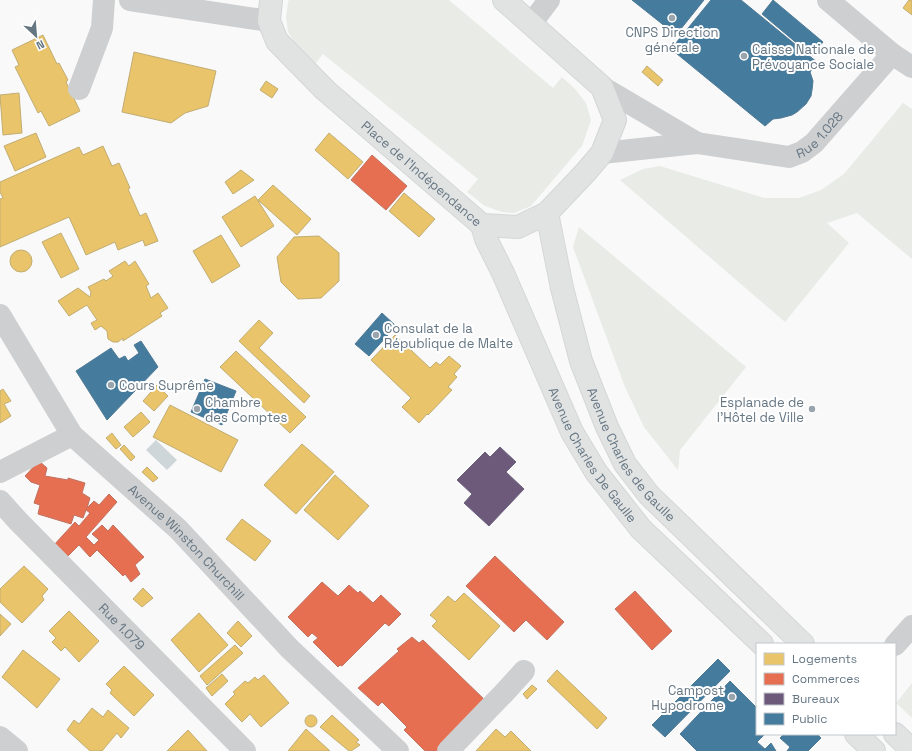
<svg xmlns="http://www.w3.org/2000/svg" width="912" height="751" viewBox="0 0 912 751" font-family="'Space Grotesk',sans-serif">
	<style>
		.green { fill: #e8ebe6 }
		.water { fill: #ced6d9 }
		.homes { fill: #e9c46a; stroke: #c1ad72 }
		.shops { fill: #e76f51; stroke: #c07160 }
		.offices { fill: #6d597a; stroke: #6b627d }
		.public { fill: #457b9d; stroke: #4f7a95 }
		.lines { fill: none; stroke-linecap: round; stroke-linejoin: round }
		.major-casing { stroke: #d5d6d7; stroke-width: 24 }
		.minor { stroke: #cecfd0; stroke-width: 22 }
		.major { stroke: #e1e2e2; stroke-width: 22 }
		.poi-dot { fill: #99a4ac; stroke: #fff; stroke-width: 1.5 }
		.labels { text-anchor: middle; stroke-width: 4; stroke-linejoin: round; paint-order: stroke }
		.poi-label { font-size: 13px; fill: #657683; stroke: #fff; text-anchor: start }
		.street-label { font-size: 13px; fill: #657683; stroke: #fff }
	</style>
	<rect width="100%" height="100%" fill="#f9f9f9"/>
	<g class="green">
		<path d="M289 0H449L553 88 562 77 575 89 586 103 591 120 582 146 531 206 514 213 502 212 485 206 467 192 478 179 323 54 316 63 298 48 288 32 286 17 288 2Z"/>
		<path d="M903 103 912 109V259L857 213 827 223 849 243 785 322 620 180 643 169 660 166 764 198H799L821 190 844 174Z"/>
		<path d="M579 227 746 367 680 450 678 470 644 427 625 387 573 247Z"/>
		<path d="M912 683V718L896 703Z"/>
	</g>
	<path class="water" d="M156 440 177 460 167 470 146 450Z"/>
	<g class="homes">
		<path d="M909 0H912V15L903 8Z"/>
		<path d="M43 35 57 64 59 63 68 80 66 82 80 111 49 126 41 111 38 113 15 67 19 65 12 50Z"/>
		<path d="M134 52 216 71 208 106 185 113 171 123 122 112Z"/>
		<path d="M647 66 663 80 658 86 642 72Z"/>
		<path d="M266 81 278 89 272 98 260 90Z"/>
		<path d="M19 93 22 133 3 135 0 95Z"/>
		<path d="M36 133 46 157 15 171 4 146Z"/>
		<path d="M329 133 363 162 348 179 315 150Z"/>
		<path d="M103 146 112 166 119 163 130 188 128 189 140 216 146 213 158 241 145 246 143 240 118 250 115 242 86 255 69 217 0 247V199L3 198 0 192V182L79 147 83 155Z"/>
		<path d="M241 170 254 180 233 194 225 182Z"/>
		<path d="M273 185 311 219 297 235 258 200Z"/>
		<path d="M404 193 435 219 419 237 389 211Z"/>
		<path d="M255 196 274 226 241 247 222 217Z"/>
		<path d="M61 233 79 269 61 278 42 242Z"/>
		<path d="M221 235 240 266 212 283 193 251Z"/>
		<path d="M319 236 339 253V281L321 298 298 299 281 282 277 257 294 237Z"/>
		<circle cx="21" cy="261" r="11"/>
		<path d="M125 261 129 266 135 261 149 284 146 286 151 298 158 293 168 308 160 313 162 316 123 341V338L118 342H113L108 339 107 331 101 326 95 330 91 323 97 320 87 305 69 316 58 301 78 288 90 297 91 292 88 287 104 279 106 281 113 276 109 271Z"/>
		<path d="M259 320 273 333 259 348 310 396 304 403 239 341Z"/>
		<path d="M395 335 430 368 436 362 440 365 449 356 461 366 454 374 457 377 448 387 452 390 428 415 427 414 419 423 402 407 411 398 371 360Z"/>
		<path d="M236 351 306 417 290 433 220 367Z"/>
		<path d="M157 385 168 396 154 411 143 401Z"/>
		<path d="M3 389 11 401 4 404 11 416 0 423V391Z"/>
		<path d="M170 405 238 440 221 472 153 437Z"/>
		<path d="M141 412 150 422 133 437 124 427Z"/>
		<path d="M112 433 121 445 116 449 106 438Z"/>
		<path d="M302 444 334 472 296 514 264 485Z"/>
		<path d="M124 445 135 457 131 461 120 449Z"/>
		<path d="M147 467 158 478 153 482 142 472Z"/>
		<path d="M335 475 369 506 338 540 304 510Z"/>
		<path d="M242 519 271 541 255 561 226 539Z"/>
		<path d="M24 566 48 589 42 596 44 600 22 623 0 602V589Z"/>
		<path d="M143 588 153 598 142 607 133 599Z"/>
		<path d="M464 593 500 626 469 660 432 626 437 621 430 615 448 596 455 602Z"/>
		<path d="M69 611 99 641 79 662 65 647 61 651 52 642 56 638 49 631Z"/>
		<path d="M199 613 228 645 199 672 171 640Z"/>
		<path d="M0 614 11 624 0 636Z"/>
		<path d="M238 621 252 636 241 647 227 633Z"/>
		<path d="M235 645 243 653 207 685 200 676Z"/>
		<path d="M23 650 60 679 37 708 2 677Z"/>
		<path d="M124 666 154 695 134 716 110 693 112 690 106 684Z"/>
		<path d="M557 670 607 718 597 729 547 681Z"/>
		<path d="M222 674 228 681 212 696 206 688Z"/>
		<path d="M264 675 289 703 261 727 250 714 242 722 225 704 235 694 233 692 245 681 248 683 255 677 258 680Z"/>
		<path d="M532 685 537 689 527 699 523 694Z"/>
		<path d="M92 708 103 717 108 710 129 728 121 738 117 733 102 751H90L67 730 74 720 79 724Z"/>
		<circle cx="311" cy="721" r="6"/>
		<path d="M332 715 359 740 356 742 360 745 351 751H349L320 727Z"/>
		<path d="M306 729 330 751H288Z"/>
		<path d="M496 729 505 737 511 731 531 751H476Z"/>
		<path d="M188 730 207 751H167Z"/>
	</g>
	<g class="shops">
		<path d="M372 155 407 186 386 210 351 180Z"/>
		<path d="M39 461 47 468 45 476 68 480V478L85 483 82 493 90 498 87 508 94 501 99 505 109 494 117 502 86 537 94 545 99 540 92 534 102 525 108 531 113 525 144 557 135 565 140 574 131 582 125 574 123 576 97 550 90 557 79 545 65 559 53 546 75 522 79 526 90 513 86 510 83 518 74 515 71 524 38 514 40 505 34 503 40 485 31 482 25 476Z"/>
		<path d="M495 556 564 622 547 640 526 620 514 632 466 586Z"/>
		<path d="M322 582 338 596 349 585 358 593 360 591 373 603 381 595 401 614 389 626 385 623 342 666 340 665 338 667 313 642 318 638 312 633 308 637 288 617Z"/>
		<path d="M635 591 672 631 652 650 615 609Z"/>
		<path d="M412 637 419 643 423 640 489 704 450 738 437 751H426L424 750 404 730 407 727 382 702 378 706 358 688 399 651 397 649Z"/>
	</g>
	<path class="offices" d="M500 447 516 462 506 472 524 489 489 526 464 503 472 494 457 480 485 452 490 457Z"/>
	<g class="public">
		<path d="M632 0H704L676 35Z"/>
		<path d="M711 0H741L818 63 810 72 813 81 812 90 811 96 806 104 797 112 792 115 781 118 773 119 765 126 671 49Z"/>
		<path d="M773 0 823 42 812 56 762 14Z"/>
		<path d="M382 313 396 326 369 356 355 344Z"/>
		<path d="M141 341 158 367 107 420 76 371 111 348 119 359 125 356 128 361 139 353 134 345Z"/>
		<path d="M205 379 236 391 222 425 191 412Z"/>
		<path d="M718 659 730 671 665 737 652 725Z"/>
		<path d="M730 681 757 708V734H765L757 742 765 749 771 743 776 751H697L680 734Z"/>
		<path d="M784 734H817L821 738 808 751H787L790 747 780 738Z"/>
	</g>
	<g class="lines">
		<defs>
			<g id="major">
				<path id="s4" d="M271 0 269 21 277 41 325 90 482 225 518 227 547 213 585 173 602 153 615 120 602 87 504 0"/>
				<path id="s5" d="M547 213 562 288 581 361 607 427 625 464 649 495 803 644"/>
				<path id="s6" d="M482 225 486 239 503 273 572 432 596 472 641 529 762 644"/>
				<path d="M856 734 874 751"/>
				<path d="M895 734 912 750"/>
			</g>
		</defs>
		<use href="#major" class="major-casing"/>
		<g class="minor">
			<path d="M130 0 269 21"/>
			<path d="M828 0 892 54 912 67"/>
			<path d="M531 24 549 0"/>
			<path d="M602 87 697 143"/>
			<path d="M79 89 102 28 104 0"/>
			<path id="s1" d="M602 153 697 143 789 157 802 152 814 143 892 54"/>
			<path id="s2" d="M0 315 72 435 178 529 290 649 398 751"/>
			<path d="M0 472 72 435"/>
			<path id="s3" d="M0 501 19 522 245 751"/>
			<path d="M895 645 912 626"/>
			<path d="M0 737 17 751"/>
			<path d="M448 751 504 693 524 671"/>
		</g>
		<use href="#major" class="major"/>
	</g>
	<g class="poi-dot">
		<circle cx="672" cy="18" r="4"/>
		<circle cx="744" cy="56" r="4"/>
		<circle cx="376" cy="335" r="4"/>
		<circle cx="111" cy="385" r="4"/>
		<circle cx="197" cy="409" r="4"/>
		<circle cx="812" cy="409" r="4"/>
		<circle cx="732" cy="697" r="4"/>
	</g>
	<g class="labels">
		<g class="poi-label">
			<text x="672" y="37" text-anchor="middle">CNPS Direction<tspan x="672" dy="15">générale</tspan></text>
			<text x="752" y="54">Caisse Nationale de<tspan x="752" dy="15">Prévoyance Sociale</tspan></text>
			<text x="384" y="333">Consulat de la<tspan x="384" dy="15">République de Malte</tspan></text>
			<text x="119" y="390">Cours Suprême</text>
			<text x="205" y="407">Chambre<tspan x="205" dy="15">des Comptes</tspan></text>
			<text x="804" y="407" text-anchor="end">Esplanade de<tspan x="804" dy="15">l'Hôtel de Ville</tspan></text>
			<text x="724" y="695" text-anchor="end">Campost<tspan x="724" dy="15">Hypodrome</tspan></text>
		</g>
		<g class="street-label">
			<text dy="5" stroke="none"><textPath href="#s1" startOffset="227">Rue 1.028</textPath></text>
			<text dy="5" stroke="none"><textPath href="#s4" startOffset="239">Place de l'Indépendance</textPath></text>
			<text dy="5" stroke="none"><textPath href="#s5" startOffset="259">Avenue Charles de Gaulle</textPath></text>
			<text dy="5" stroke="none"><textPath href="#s6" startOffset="256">Avenue Charles De Gaulle</textPath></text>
			<text dy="5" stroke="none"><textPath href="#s2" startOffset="297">Avenue Winston Churchill</textPath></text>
			<text dy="5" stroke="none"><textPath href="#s3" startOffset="175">Rue 1.079</textPath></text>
		</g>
	</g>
	<rect x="756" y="643" width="140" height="92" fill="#ffffff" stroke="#c1c8cd"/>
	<rect x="764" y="653" width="20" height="12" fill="#e9c46a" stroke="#c1c8cd"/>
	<text x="792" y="663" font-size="12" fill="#657683">Logements</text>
	<rect x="764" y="673" width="20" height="12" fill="#e76f51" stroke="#c1c8cd"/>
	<text x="792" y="683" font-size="12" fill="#657683">Commerces</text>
	<rect x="764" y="693" width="20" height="12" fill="#6d597a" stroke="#c1c8cd"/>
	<text x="792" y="703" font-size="12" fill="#657683">Bureaux</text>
	<rect x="764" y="713" width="20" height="12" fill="#457b9d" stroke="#c1c8cd"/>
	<text x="792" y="723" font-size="12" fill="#657683">Public</text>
	<g transform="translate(36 36) rotate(154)" stroke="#ffffff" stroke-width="3" paint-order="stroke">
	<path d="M0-3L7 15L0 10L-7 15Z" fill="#657683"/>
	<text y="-6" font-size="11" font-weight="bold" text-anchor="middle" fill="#657683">N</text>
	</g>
</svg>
